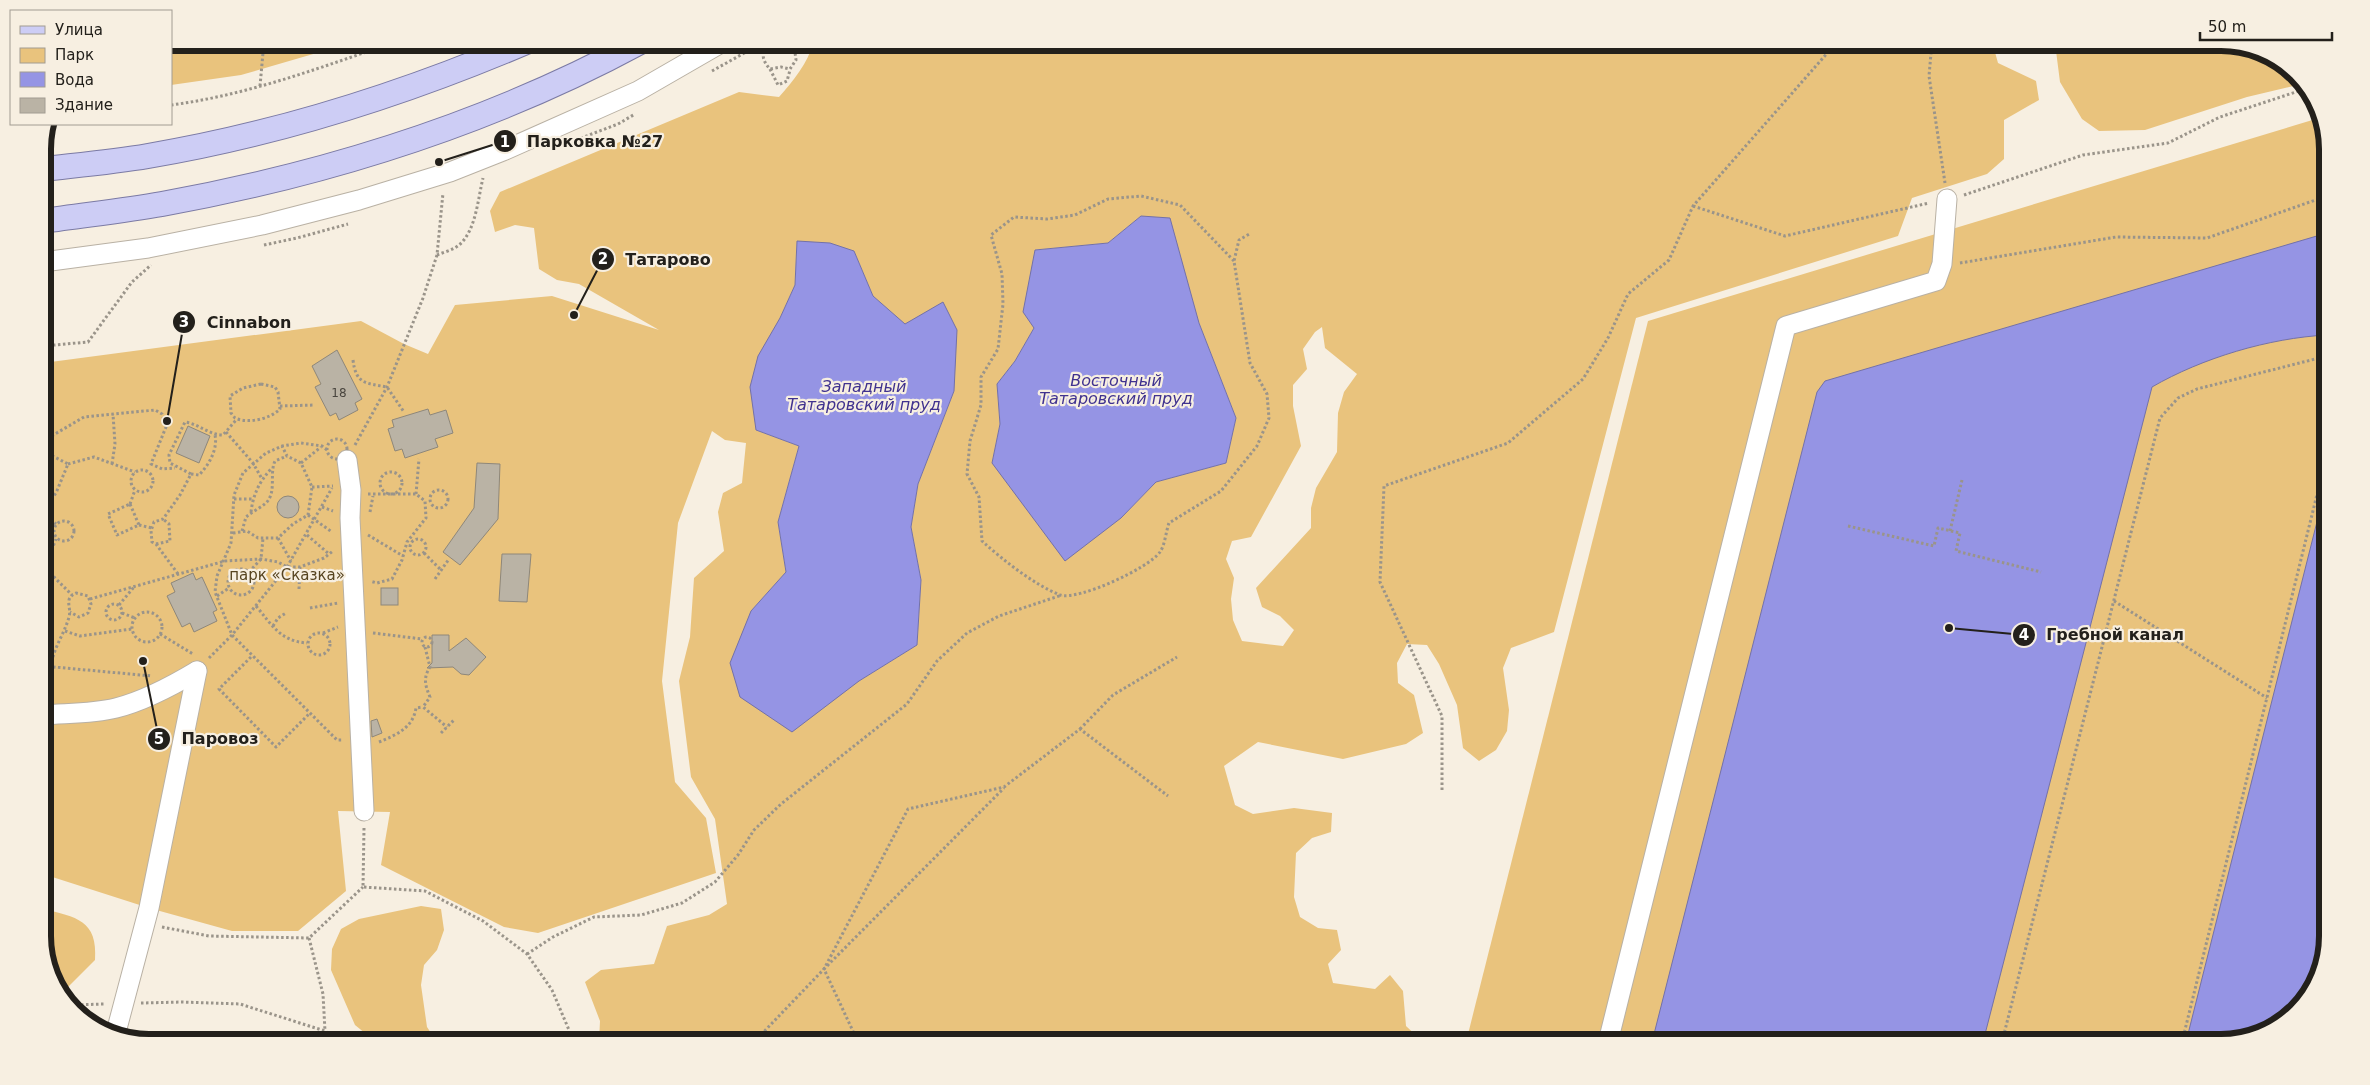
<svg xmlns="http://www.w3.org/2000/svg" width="2370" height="1085" viewBox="0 0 2370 1085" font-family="'DejaVu Sans',sans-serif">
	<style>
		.green { fill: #e9c37d; fill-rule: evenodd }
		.water { fill: #9594e4; stroke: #7371a8 }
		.building { fill: #bab3a5; stroke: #8e877a }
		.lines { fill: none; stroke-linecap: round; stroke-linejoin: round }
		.minor-casing { stroke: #b9b1a4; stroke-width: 21 }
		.major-casing { stroke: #7b7aa4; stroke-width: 26 }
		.path { stroke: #9a948a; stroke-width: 3; stroke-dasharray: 2.5 2.5; stroke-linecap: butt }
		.minor { stroke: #fff; stroke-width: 19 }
		.major { stroke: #cdcdf5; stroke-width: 24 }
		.labels { text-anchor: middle; stroke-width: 4.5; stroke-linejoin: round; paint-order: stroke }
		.number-label { font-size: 12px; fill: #49453e }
		.park-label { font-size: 15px; fill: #574420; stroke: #f7efe1 }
		.water-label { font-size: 16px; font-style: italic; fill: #40328f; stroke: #f7efe1 }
		.rim { fill: none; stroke: #23201b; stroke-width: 6 }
		.leader { fill: none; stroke: #23201b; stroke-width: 2 }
		.callout-dot { fill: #23201b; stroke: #f7efe1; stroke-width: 2 }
		.mark-label { font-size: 15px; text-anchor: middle; font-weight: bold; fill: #fff }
		.callout-label { font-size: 16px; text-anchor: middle; font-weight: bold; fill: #23201b; stroke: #f7efe1; stroke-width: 4.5; stroke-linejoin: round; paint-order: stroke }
	</style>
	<rect width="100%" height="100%" fill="#f7efe1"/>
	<g class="green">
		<path d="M2007 42 1993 45 1998 63 2036 81 2039 100 2004 120V159L1987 174 1912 198 1898 236 1636 318 1554 632 1511 648 1503 668 1509 710 1507 731 1496 750 1479 761 1463 748 1457 705 1439 664 1427 645 1407 644 1397 663 1398 683 1414 695 1423 733 1406 744 1343 759 1258 742 1224 766 1235 805 1253 814 1294 808 1332 813 1331 832 1312 838 1296 853 1294 897 1300 917 1318 928 1337 930 1341 950 1328 964 1333 983 1375 989 1390 975 1403 991 1406 1026 1423 1042H599L600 1021 585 982 601 970 654 964 667 926 709 915 727 904 715 819 691 777 679 681 690 637 694 578 724 551 718 512 723 493 742 483 746 443 725 440 712 431 678 523 662 681 675 782 706 818 716 873 538 933 504 927 381 865 390 812 338 811 346 891 298 931H232L149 908 43 874V363L361 321 404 344 428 354 455 305 552 296 659 330 579 284 557 280 539 269 534 228 515 225 495 232 490 211 500 192 739 92 779 97C793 81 808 63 813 43ZM1141 216 1199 323 1236 418 1226 463 1156 482 1121 518 992 463 1000 424 997 384 1015 361 1034 328 1035 250 1108 243ZM797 242 854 251 873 296 905 325 954 391 918 484 911 527 921 580 917 645 859 681 751 611 786 572 778 522 799 446 756 430 780 318 795 285ZM1322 327 1325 348 1357 374 1344 392 1338 413 1337 452 1316 488 1311 508V528L1256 588 1262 607 1280 616 1294 630 1283 646 1242 641 1233 620 1231 599 1234 578 1226 559 1232 541 1251 537 1301 446 1293 406V385L1307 369 1303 349 1315 332Z"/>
		<path d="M171 43V42L351 43 241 75 171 85Z"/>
		<path d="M2055 43H2221L2262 51 2302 84 2247 97 2145 130 2099 131 2082 119 2060 82Z"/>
		<path d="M2319 118 2327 143V935L2319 977 2280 1024 2221 1042H1466L1648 321Z"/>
		<path d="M421 906 441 909 444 930 437 950 424 965 421 985 427 1027 437 1042H371V1038L355 1025 331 970 332 949 341 929 359 919Z"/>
		<path d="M43 909C76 917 98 920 95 960L66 989 61 991 43 943Z"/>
		<path d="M516 1032 535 1035 531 1042H496Z"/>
	</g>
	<g class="water">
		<path d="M1141 216 1170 218 1199 323 1236 418 1226 463 1156 482 1121 518 1065 561 992 463 1000 424 997 384 1015 361 1034 328 1023 312 1035 250 1108 243Z"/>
		<path d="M2327 233V335C2269 338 2202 358 2152 387L1983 1042H1652L1817 392 1825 381Z"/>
		<path d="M797 241 830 243 854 251 873 296 905 324 943 302 957 330 954 391 918 484 911 527 921 580 917 645 859 681 792 732 740 697 730 663 751 611 786 572 778 522 799 446 756 430 750 387 758 356 780 318 795 285Z"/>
		<path d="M2327 482V935L2319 977 2280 1024 2221 1042H2186Z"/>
	</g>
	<g class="building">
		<path d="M337 350 362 399 355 403 358 410 339 420 336 413 330 416 315 387 321 384 312 366Z"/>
		<path d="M428 409 430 415 446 410 453 433 435 439 438 447 405 458 402 449 395 451 388 429 394 427 392 420Z"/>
		<path d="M188 426 210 436 199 463 176 453Z"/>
		<path d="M477 463 500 464 498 519 460 565 443 552 474 508Z"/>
		<circle cx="288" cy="507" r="11"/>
		<path d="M502 554H531L527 602 499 601Z"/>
		<path d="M193 573 196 580 202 577 217 610 213 612 217 621 194 632 190 623 182 627 167 596 175 592 171 583Z"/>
		<rect x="381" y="588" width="17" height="17"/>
		<path d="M432 635H449V651L466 638 486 657 469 675 461 674 453 667 427 668 432 663Z"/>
		<path d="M377 719 382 733 372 737 371 721Z"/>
	</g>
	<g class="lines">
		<defs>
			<g id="minor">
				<path d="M43 262 148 248 262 225 359 200 450 172 503 151 638 91 723 42"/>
				<path d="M347 460 351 490 350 518 364 811"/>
				<path d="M43 715C67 713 92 714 116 708 144 701 172 686 197 671"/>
				<path d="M115 1036 149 908 197 671"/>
				<path d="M1608 1042 1786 326 1936 281 1942 264 1947 199"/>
			</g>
			<g id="major">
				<path d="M43 169C78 165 113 162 148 156 278 134 404 94 526 42"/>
				<path d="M43 221C83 215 123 211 162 204 327 174 492 122 640 42"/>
			</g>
		</defs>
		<use href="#minor" class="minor-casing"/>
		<use href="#major" class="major-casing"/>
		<g class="path">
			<path d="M767 42C761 54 762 60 770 69L781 67 790 69 796 60 794 45 790 42"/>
			<path d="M1932 42 1929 76 1945 183"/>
			<path d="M770 69 778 85 787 81 790 70"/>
			<path d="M712 71 764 42"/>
			<path d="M260 86 264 42"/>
			<path d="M171 105C248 95 322 67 395 42"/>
			<path d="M576 140 618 124 635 114"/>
			<path d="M1964 195 2083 155 2168 143 2220 117 2308 88"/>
			<path d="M1693 206 1785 236 1929 203"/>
			<path d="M264 245 297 238 348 224"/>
			<path d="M437 255C444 252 453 250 459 245 476 231 478 198 483 178"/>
			<path d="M1234 261 1180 205 1141 196 1108 199 1075 215 1047 219 1014 217 991 235 1002 274 1003 304 998 349 981 377V405L970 441 967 474 979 497 982 541C1003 560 1033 584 1060 595 1078 601 1149 568 1160 552 1165 545 1166 531 1169 523L1221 491 1257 446 1269 418 1267 394 1250 363 1234 261 1239 240 1251 233"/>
			<path d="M1960 263 2116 237 2207 238 2327 196"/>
			<path d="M43 346 88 342 132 282 151 265"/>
			<path d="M353 360C356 384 365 383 387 387L404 412"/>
			<path d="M261 384 275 387 278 392 280 409C270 419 248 424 235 418L231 413 230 396 243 388Z"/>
			<path d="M280 406 315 405"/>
			<path d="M226 432 253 463 262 479"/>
			<circle cx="337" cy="449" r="10"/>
			<path d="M43 441 84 417 155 410 162 414 166 427 151 464 162 469 175 468"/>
			<path d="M355 445 387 387 423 298 437 255 443 193"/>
			<path d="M327 450 322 446 301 443 282 446 266 453 243 473 234 495 231 543 217 576 215 592 232 635 337 740H343"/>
			<path d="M43 451 68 464 56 493 43 510"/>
			<path d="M301 463 321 447"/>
			<path d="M68 464 94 457 135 472"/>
			<path d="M112 464 115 444 113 414"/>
			<circle cx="142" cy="481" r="11"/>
			<circle cx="391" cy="483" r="11"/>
			<path d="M191 474 199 475C209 465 218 449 215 435"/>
			<path d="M312 487 333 486"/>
			<circle cx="439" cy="499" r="9"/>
			<path d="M368 494H416L425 501 426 518 407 542 402 560 392 579 377 583 370 581"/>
			<path d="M416 494 419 459"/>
			<path d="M234 499H252"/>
			<path d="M130 504 139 525 117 535 108 514Z"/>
			<path d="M130 504 135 490"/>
			<path d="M322 507 333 511"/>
			<path d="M251 512C253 495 259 482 271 469"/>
			<path d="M370 512 373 496"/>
			<path d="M43 513 56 524"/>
			<path d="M308 515 332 532"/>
			<circle cx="64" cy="531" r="10"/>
			<path d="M139 525 152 528"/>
			<path d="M1848 526 1934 546 1938 528 1960 533 1956 551 2041 572"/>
			<path d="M242 531 246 517C252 512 260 508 266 503 277 492 269 474 275 461L287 456"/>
			<path d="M1950 531 1962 480"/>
			<path d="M233 533 247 531 258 538H278L293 524 308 515 312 487 301 463 287 456 282 446"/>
			<path d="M307 535 329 554"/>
			<path d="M368 535 403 556"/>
			<path d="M278 538 291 561"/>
			<circle cx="418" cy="547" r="8"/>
			<path d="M156 544 170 541 169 524 163 519"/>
			<path d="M424 553 441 570"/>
			<path d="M43 564 49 565 51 570 47 576 43 577"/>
			<path d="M46 564 56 539"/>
			<circle cx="241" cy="582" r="13"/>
			<path d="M249 572 261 559 263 538"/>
			<path d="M50 573 72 595"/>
			<path d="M178 574 156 544 152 542 151 531 154 522 163 519 180 495 191 474 170 463 169 455 185 422C199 424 209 435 223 435L237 419"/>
			<path d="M435 579 449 559"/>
			<path d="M299 589 300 567"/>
			<path d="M217 596 229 588"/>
			<path d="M90 599 225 561 261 559 278 562 287 567H300L324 558 333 551"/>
			<path d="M2114 601 2267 698"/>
			<circle cx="114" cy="612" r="8"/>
			<path d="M119 605 134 587"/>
			<path d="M256 606C272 625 280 641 307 643"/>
			<path d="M310 608 338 603"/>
			<circle cx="147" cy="627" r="15"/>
			<path d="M122 613 135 618"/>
			<path d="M273 626 278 618 286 613"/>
			<path d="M65 631 80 636 132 629"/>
			<circle cx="319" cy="644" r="11"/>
			<path d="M323 633 338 627"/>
			<path d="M373 633 422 639"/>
			<path d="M160 634 193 654"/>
			<circle cx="427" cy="642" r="5"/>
			<path d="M425 647 430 667C423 678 425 685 430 697L423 707 447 727"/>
			<path d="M251 657 219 689 276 747 309 714"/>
			<path d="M209 658 232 635 287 567 332 488"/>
			<path d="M43 666 152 676"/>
			<path d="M51 667C53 648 64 635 69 617 72 607 63 599 76 593L88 596 91 604 88 613 79 617 70 612"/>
			<path d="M1080 729 1113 695 1177 657"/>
			<path d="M441 733 455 719"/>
			<path d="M379 742C396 735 413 728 416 708L423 707"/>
			<path d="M1442 790V716L1380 582 1384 486 1508 443 1583 379 1608 338 1628 294 1669 260 1693 206 1837 42"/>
			<path d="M364 828 363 887 425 891 483 921 527 954 552 990 569 1030 570 1042"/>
			<path d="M162 927 209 936 309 938 363 887"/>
			<path d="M309 938 323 994 325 1031"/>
			<path d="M527 954 553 937 594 917 641 915 682 903 715 882 738 855 754 830 781 804 907 704 937 661 967 633 999 616 1062 595"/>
			<path d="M141 1003 182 1002 240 1004 325 1031 340 1042"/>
			<path d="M71 1005 105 1004"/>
			<path d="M754 1042 824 969 908 809 1004 787 1080 729 1168 796"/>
			<path d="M858 1042 824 969 1004 788"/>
			<path d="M2002 1042 2160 418 2178 398 2197 389 2323 357 2327 358"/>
			<path d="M2182 1042 2327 454"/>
		</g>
		<use href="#minor" class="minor"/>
		<use href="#major" class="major"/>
	</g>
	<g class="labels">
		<g class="number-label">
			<text x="339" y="397">18</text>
		</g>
		<g class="park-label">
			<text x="287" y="580">парк «Сказка»</text>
		</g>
		<g class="water-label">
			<text x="1116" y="386">Восточный<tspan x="1116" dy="18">Татаровский пруд</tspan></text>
			<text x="864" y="392">Западный<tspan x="864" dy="18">Татаровский пруд</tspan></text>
		</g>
	</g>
	<path d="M0 0H2370V1085H0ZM149 51H2221A98 98 0 0 1 2319 149V936A98 98 0 0 1 2221 1034H149A98 98 0 0 1 51 936V149A98 98 0 0 1 149 51Z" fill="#f7efe1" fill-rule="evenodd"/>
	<path class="rim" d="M149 51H2221A98 98 0 0 1 2319 149V936A98 98 0 0 1 2221 1034H149A98 98 0 0 1 51 936V149A98 98 0 0 1 149 51Z"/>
	<path class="leader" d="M439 162L505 141M574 315L603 259M167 421L184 322M1949 628L2024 635M143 661L159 739"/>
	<g class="callout-dot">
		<circle cx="439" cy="162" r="5"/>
		<circle cx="574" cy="315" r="5"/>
		<circle cx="167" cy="421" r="5"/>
		<circle cx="1949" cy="628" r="5"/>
		<circle cx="143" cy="661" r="5"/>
		<circle cx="505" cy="141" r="12"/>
		<circle cx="603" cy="259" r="12"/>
		<circle cx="184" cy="322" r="12"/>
		<circle cx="2024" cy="635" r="12"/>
		<circle cx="159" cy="739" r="12"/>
	</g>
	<g class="mark-label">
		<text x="505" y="147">1</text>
		<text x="603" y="264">2</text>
		<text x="184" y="327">3</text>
		<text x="2024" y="640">4</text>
		<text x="159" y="744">5</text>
	</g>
	<g class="callout-label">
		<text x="595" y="147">Парковка №27</text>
		<text x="668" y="265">Татарово</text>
		<text x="249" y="328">Cinnabon</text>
		<text x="2115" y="640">Гребной канал</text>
		<text x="220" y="744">Паровоз</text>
	</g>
	<rect x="10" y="10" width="162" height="115" fill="#f7efe1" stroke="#a29c92"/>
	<rect x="20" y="26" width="25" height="8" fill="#cdcdf5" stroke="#a29c92"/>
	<text x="55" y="35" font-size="15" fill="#23201b">Улица</text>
	<rect x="20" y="48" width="25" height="15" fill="#e9c37d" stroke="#a29c92"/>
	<text x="55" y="60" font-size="15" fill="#23201b">Парк</text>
	<rect x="20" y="72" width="25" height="15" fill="#9594e4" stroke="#a29c92"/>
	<text x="55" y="85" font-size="15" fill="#23201b">Вода</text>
	<rect x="20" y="98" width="25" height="15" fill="#bab3a5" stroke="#a29c92"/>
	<text x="55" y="110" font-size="15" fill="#23201b">Здание</text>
	<path d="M2200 32v8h132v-8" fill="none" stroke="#23201b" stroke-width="2.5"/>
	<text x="2208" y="32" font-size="15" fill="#23201b" stroke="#f7efe1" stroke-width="4" paint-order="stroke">50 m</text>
</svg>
